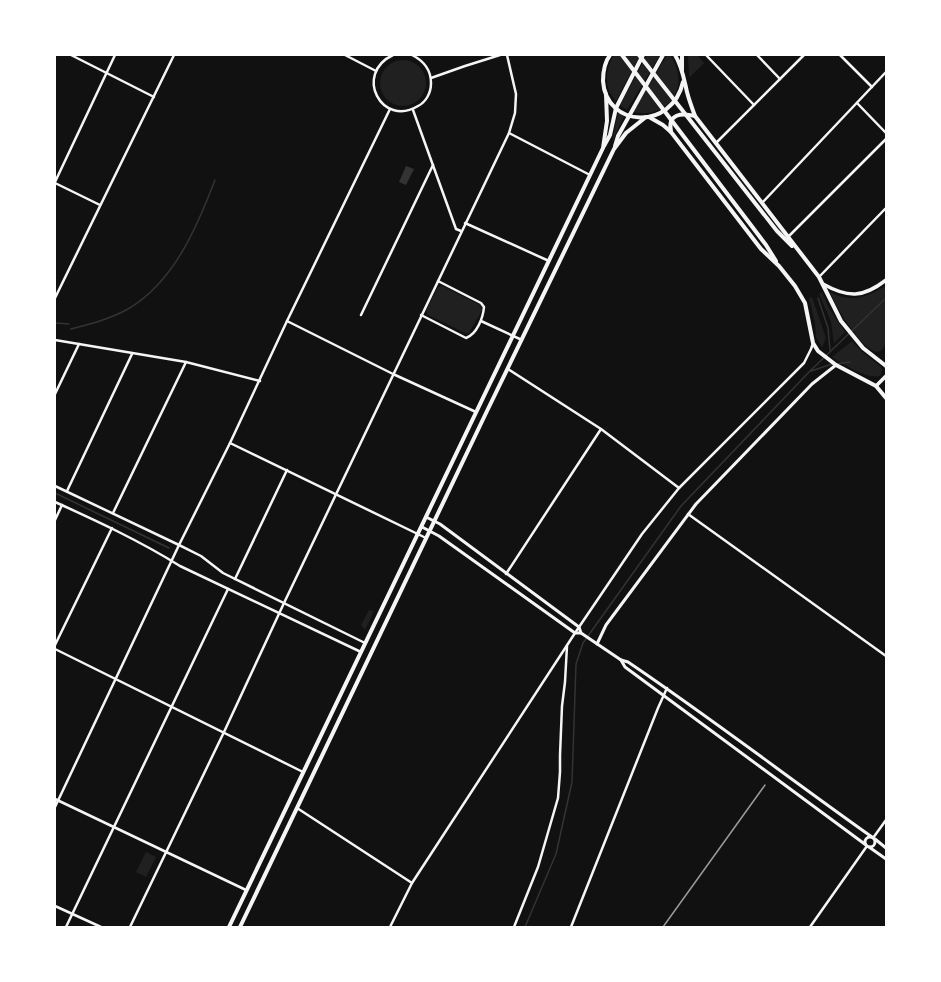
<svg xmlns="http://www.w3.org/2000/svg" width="941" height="982" viewBox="0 0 941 982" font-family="'PT Sans',sans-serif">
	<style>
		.green { fill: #202020 }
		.water { fill: #333 }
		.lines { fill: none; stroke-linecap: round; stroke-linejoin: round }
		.stream { stroke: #333; stroke-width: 1.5 }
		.minor { stroke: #f5f5f5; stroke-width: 2.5 }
		.tertiary { stroke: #f5f5f5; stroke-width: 3 }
		.secondary { stroke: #f5f5f5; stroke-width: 3.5 }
		.primary { stroke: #f5f5f5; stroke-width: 4 }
		.trunk { stroke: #f5f5f5; stroke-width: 4 }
		.rail { stroke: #9a9a9a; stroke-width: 1.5 }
	</style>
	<rect width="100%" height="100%" fill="#111"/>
	<g class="green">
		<path d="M614 55H640L616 101C603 87 605 70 614 55Z"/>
		<path d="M647 55H660L627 110 620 105Z"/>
		<path d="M667 55H670C691 85 670 120 633 112Z"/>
		<path d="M688 55H697L704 63 690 77 689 75Z"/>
		<circle cx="403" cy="83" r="23"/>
		<path d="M618 112 624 116 612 142Z"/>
		<path d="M442 286 480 305 482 310 469 333H465L428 315 426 311 438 287Z"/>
		<path d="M885 286 886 288 885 344C877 370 847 323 842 315 837 308 834 300 830 292 850 303 866 298 885 286Z"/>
		<path d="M822 292 829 308 845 332 834 343 831 322 819 294Z"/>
		<path d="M812 297 826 338 822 348 816 337 815 323 809 298Z"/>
		<path d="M852 341 861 351 880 366 882 369 881 375C872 382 841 363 832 357Z"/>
		<path d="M369 610 374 611 365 630 361 625Z"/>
		<path d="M146 852 156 857 146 877 136 872Z"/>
	</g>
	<path class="water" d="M406 166 414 169 406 185 399 182Z"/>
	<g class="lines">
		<g class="stream">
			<path d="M818 298 828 328 830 350"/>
			<path d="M55 323 69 324"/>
			<path d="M71 329C90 324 110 319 128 309 174 282 197 227 215 180"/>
			<path d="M836 364 850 362"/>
			<path d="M811 371 832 364"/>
			<path d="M55 493 169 548"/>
			<path d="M525 927 556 854 572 782 576 664 583 643 681 506 810 371 886 298"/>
		</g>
		<g class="minor">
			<path d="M71 55 154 97"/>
			<path d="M345 55 376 71"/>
			<path d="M393 55C353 74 382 128 418 106 426 102 431 93 431 83 431 70 424 61 412 55"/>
			<path d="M706 55 754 105"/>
			<path d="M757 55 780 79"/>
			<path d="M840 55 872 87"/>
			<path d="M431 78 465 66 500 55"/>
			<path d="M857 103 886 133"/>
			<path d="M413 110 456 229 461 231"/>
			<path d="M509 133 590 175"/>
			<path d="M716 143 804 55"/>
			<path d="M55 182 115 55"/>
			<path d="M55 183 100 205"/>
			<path d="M762 203 886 72"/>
			<path d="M465 223 549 261"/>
			<path d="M788 237 886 139"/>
			<path d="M819 277 886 208"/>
			<path d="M55 298 174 55"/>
			<path d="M361 315 433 165"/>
			<path d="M421 315 466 338C477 334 483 318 484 307L481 303 438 281"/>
			<path d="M287 321 393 374 476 412"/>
			<path d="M481 321 522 340"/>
			<path d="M55 340 186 362 260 381"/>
			<path d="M508 369 601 429 679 488"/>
			<path d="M55 394 79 344"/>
			<path d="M230 443 426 538"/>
			<path d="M55 486 179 545 201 556 223 573 365 643"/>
			<path d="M67 491 132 354"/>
			<path d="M55 502C97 521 140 541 180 566L361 652"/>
			<path d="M113 513 186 362"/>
			<path d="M688 514 886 656"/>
			<path d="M55 520 62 505"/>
			<path d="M506 574 601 429"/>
			<path d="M235 579 287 470"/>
			<path d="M55 645 112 528"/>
			<path d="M55 649 303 772"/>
			<path d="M55 799 246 890"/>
			<path d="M55 807 179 545 230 443 287 321 390 109"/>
			<path d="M297 808 412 883"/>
			<path d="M873 838 886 820"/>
			<path d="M55 906 101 927"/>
			<path d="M66 927 228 589"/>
			<path d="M130 927 224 732 284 603 509 133 515 113 516 94 507 55"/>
			<path d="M390 927 412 883 575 633 642 534 679 488 804 363 811 349 813 343"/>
			<path d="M514 927 538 867 558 798 560 772V755L562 706 565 682 567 646"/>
			<path d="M571 927 658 708 667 688"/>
			<path d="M810 927 867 846"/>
		</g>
		<g class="tertiary">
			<path d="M426 517 440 524 579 627 581 633 621 660 625 667 866 845"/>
			<path d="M422 527 439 536 575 633H581"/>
			<path d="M597 644 606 625 696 504 812 384 836 365"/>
			<path d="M621 660 628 662C711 718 790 779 872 837"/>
			<circle cx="870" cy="842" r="5"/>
			<path d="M875 839 886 848"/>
			<path d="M869 847 886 859"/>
		</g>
		<g class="secondary">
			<path d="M823 284C848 298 863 298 886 280"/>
			<path d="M876 386 886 376"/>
		</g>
		<path class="primary" d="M682 70V55"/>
		<g class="trunk">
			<path d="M610 55C604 63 603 72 603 81 606 128 672 131 683 82"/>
			<path d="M622 55 766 245 776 261"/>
			<path d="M639 55 777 231 792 246"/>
			<path d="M675 55C682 66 684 79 687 92 689 100 692 108 695 116L819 277 841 321 863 348 886 366"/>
			<path d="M649 117 663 125 671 132 761 249 779 266 795 286 805 303 813 343 818 351 836 365 876 386 886 398"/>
			<path d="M671 132C667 113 682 113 695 116"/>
			<path d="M604 146 610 135 616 108 643 55"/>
			<path d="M615 146 618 136 663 55"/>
			<path d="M229 927 603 148 607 121 606 94"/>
			<path d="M240 927 487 411 614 149 626 133 646 117"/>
		</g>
		<path class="rail" d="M663 927 765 785"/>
	</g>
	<rect width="941" height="982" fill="none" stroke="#ffffff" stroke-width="112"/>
</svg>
